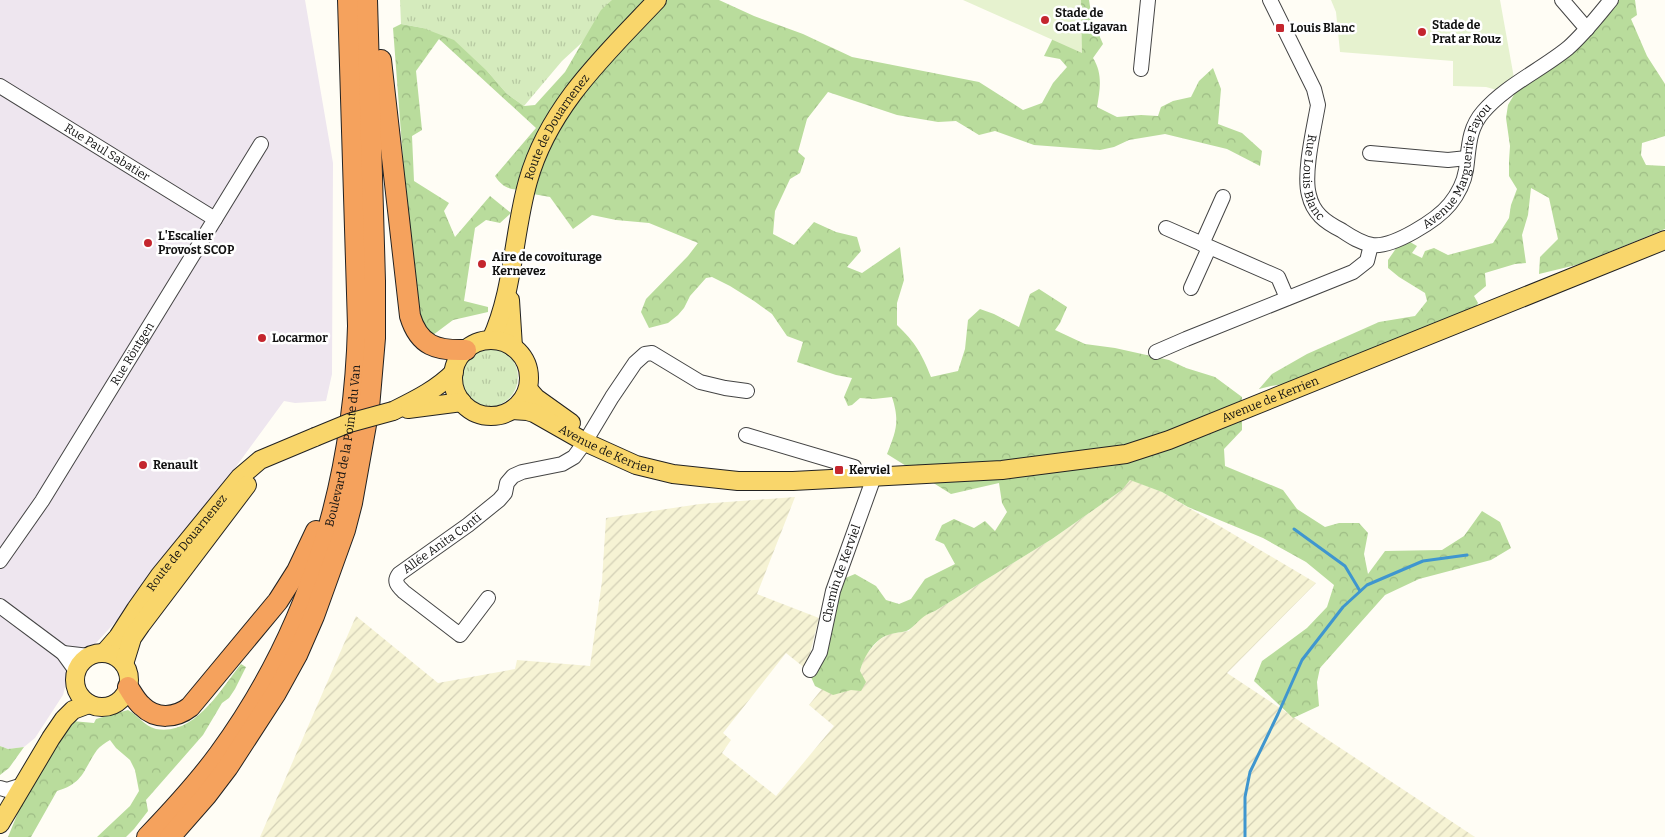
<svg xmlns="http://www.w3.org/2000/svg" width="1665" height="837" viewBox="0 0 1665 837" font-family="Bitter,serif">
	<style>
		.industrial { fill: #eee6ef }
		.farmland { fill: url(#farmland-furrows) }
		.grass { fill: url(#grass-tufts) }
		.forest { fill: url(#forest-crowns) }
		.pitch { fill: #e6f2cf }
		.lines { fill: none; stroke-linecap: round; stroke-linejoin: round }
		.stream { stroke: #3f96cf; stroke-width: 3 }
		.minor-casing { stroke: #444; stroke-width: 16 }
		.major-casing { stroke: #222; stroke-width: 20 }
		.highway-casing { stroke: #222; stroke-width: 22 }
		.minor { stroke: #fff; stroke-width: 14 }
		.major { stroke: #f9d66b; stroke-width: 18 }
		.highway { stroke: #f5a25d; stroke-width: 20 }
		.major-bridge-casing { stroke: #222; stroke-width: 20; stroke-linecap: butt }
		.major-bridge { stroke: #f9d66b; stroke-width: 18 }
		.poi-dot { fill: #c4262e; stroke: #fff; stroke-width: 2 }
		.labels { text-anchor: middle; stroke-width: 5; stroke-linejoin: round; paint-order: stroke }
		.poi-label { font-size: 12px; font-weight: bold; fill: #111; stroke: #fff; text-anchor: start }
		.street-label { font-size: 12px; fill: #111; stroke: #fff }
	</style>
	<defs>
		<pattern id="farmland-furrows" width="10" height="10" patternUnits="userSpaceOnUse" patternTransform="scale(1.25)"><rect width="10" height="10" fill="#f6f3d4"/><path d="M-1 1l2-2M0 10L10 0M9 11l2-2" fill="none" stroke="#d2cfb5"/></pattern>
		<pattern id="grass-tufts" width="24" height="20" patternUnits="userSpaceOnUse" patternTransform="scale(1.25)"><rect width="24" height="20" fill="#d5ebbd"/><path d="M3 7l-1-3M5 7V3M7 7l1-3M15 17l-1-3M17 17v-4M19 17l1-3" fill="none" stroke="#b6c8a1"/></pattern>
		<pattern id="forest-crowns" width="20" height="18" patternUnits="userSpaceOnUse" patternTransform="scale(1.25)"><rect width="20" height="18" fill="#b9dc9c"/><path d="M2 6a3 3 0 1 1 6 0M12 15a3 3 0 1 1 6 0" fill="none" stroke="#9ebc85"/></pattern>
	</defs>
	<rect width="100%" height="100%" fill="#fffdf5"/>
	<path class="industrial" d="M0 0H305L333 163 332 374 326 401 295 403 284 401 148 587 69 672 63 695 35 738 24 747 8 749 0 746Z"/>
	<path class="farmland" d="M1129 479 1162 492 1316 583 1227 673 1475 837H260L356 616 438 683 515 669 517 660 590 666 602 581 606 518 700 504 795 497 757 594 819 618 806 669 786 653 723 733 731 740 722 753 776 796 834 726 809 705 825 685 860 671 864 657 879 640 889 634 909 631 922 616 935 611 1052 539 1122 490Z"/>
	<g class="grass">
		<path d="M400 0H628L562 61 524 106 507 94 488 72 423 28 401 24Z"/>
		<circle cx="488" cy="377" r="30"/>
	</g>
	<g class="forest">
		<path d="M612 0H719L754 16 803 34 852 57 979 82 1023 110 1042 103 1053 83 1067 67 1060 59 1044 56 1052 40 1057 0H1089L1092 19 1103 44 1093 58C1103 74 1100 89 1097 107L1117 117 1141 115 1158 116 1161 107 1173 101 1191 97 1199 81 1213 68 1221 89 1218 124 1242 133 1262 151 1260 166 1227 149 1165 134 1129 140 1114 147 1100 150 1034 145 995 131 979 135 956 121 938 122 897 115 828 92 807 119 798 152 805 158 800 173 790 179 775 211 773 234 794 245 814 222 836 232 857 237 861 251 847 267 862 273 900 247 904 280 897 303V325C915 342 922 354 931 377L958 371 965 349 968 320 980 309 994 314 1019 327 1030 294 1039 289 1067 307 1060 323 1055 330 1085 344 1115 348 1169 360 1186 368 1215 377 1242 397V430L1224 449 1225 466 1283 490 1297 509 1325 527 1339 523H1359L1368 533 1364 554 1368 574 1385 551 1442 550 1464 536 1482 511 1500 522 1511 548 1491 560 1419 579 1385 595 1320 668 1317 682 1319 706 1293 718 1254 681 1262 661 1307 628 1327 607 1334 585 1306 562 1263 538 1188 507 1162 492 1130 480 1122 490 1052 539 935 611C920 617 921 620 910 629 905 633 897 632 891 634 875 638 864 656 860 671L866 682 861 691 851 690 833 695 815 686 811 677 822 661 843 579 855 574 876 586 886 600 899 604 911 599 925 579 955 564 944 544 935 540 942 525 954 519 974 528 985 521 995 531 1007 512 1002 503 999 483 951 494 887 454C896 431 900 422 892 397L874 399 860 398 852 405 848 406 844 397 852 378 836 375 797 362 803 342 787 336 772 314 754 301 730 286 712 277 706 278 690 296 684 308 678 315 668 323 649 328 641 312 646 299 688 256 698 243 649 223 616 220 592 215 573 229 550 197 533 194 530 189C514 191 504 190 495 176L536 128 439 39 416 71 422 130 412 136 414 181 449 203 444 211 455 237 490 196 511 213 500 223 486 220 475 228 464 301 488 307V312L453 320 429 338 421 325 411 264 393 28 401 24 423 28 454 40 488 72 507 94 524 106 535 105 565 72 601 10Z"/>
		<path d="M1616 0H1635L1637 15 1631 19 1647 56 1665 84V136L1642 143 1641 155 1646 165 1665 166V229L1580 264 1539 274 1540 257 1558 239 1549 198 1531 188 1528 215 1522 235 1526 263 1515 264 1485 273 1486 286 1474 296 1478 303 1473 312 1304 381 1271 386 1259 389 1272 374 1307 354 1379 322 1415 316 1427 301 1425 293 1399 277 1388 268V260L1397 247 1410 242 1417 246 1412 253 1422 258 1425 251 1434 248 1448 255 1493 243 1509 218 1511 205 1517 189 1509 176V161L1510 146 1506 118 1508 105 1515 93 1537 76Z"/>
		<path d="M241 664 246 667 235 689 229 698 222 703 203 735 146 800 148 811 134 829 126 837H97L130 806 139 791 135 770 130 760 116 748 110 740C105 743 100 746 97 750 83 770 84 783 57 791L31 837H8L19 810 29 793 38 768 72 721 94 723 96 719 128 710C138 715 144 726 156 729 195 736 221 689 241 664Z"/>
		<path d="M0 746 8 749 24 747 9 768 0 775Z"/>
	</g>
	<g class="pitch">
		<path d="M963 0H1081L1082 53Z"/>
		<path d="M1331 0H1500L1514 78 1497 90 1486 87 1453 86V61L1340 52 1336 12Z"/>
	</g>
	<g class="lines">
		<g class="stream">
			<path d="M1294 529 1345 566 1360 591"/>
			<path d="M1245 837V797L1250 772 1278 714 1302 660 1343 607 1367 585 1423 561 1467 555"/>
		</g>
		<defs>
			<g id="minor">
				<path id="s1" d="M1270 0 1314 89 1318 105C1314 128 1303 174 1309 195 1313 213 1325 222 1341 230 1350 236 1360 243 1372 245 1393 248 1437 220 1450 204 1458 194 1464 182 1466 170 1469 149 1468 129 1483 112 1505 86 1541 70 1568 48 1584 34 1597 17 1611 0"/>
				<path d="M1562 0 1587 29"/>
				<path d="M1141 69 1148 0"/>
				<path id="s2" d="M0 86 215 219"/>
				<path d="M1370 153 1448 160 1467 158"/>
				<path d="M1166 228 1278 277 1287 298"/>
				<path d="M1202 244 1223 197"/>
				<path d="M1191 288 1209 248"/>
				<path d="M1156 352 1186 339 1353 272 1367 261 1371 245"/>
				<path d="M746 435 854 467V477"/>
				<path id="s3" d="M0 561 42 501 261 144"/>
				<path id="s4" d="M488 598 460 635 404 592C398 586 393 582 399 574L468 525 499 500 505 493 507 483 513 476 522 472 562 464 574 457 585 442 612 397 635 363 645 354 652 353 700 382 725 388 747 391"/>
				<path d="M0 606 63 653 76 671"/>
				<path d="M63 653 89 656"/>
				<path id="s5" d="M810 670 820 652 833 591 874 477"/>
				<path d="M0 788 7 790 23 785"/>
			</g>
			<g id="major">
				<path d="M510 300 513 347"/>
				<path id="s6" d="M491 340C514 290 513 234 528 181 549 106 606 54 657 0"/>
				<circle cx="491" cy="378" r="38"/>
				<path d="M528 389 536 398 571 423"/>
				<path d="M408 409 462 402"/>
				<path id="s7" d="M512 410 527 411 534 413 585 442 636 465 673 474 738 481H793L1002 470 1126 454 1169 440 1665 240"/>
				<path d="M393 411C415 400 436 390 454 372"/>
				<path id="s8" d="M104 653 118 637 136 609 160 575 240 477 260 460 315 437"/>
				<circle cx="102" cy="680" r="27"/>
				<path d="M124 664 132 638 141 625 247 485"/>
				<path d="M0 824 51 738 64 719 73 710 89 704"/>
			</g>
			<g id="highway">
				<path d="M381 60 410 316C419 346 437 351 466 350"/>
				<path d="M128 687C132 693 136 701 142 706 156 720 176 718 190 707L278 601 297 571 316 531"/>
				<path id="s9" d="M147 837C172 811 197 784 219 754 311 628 354 481 358 326L348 0"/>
				<path d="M170 837 206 796 228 767 276 693 297 655 314 616 345 530 352 503 369 408 375 338V281L367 0"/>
			</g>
		</defs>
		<use href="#minor" class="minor-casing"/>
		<use href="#major" class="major-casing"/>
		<use href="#highway" class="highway-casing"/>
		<use href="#minor" class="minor"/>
		<use href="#major" class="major"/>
		<use href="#highway" class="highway"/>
		<defs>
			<path id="major-bridge" d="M315 437 349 423 393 411"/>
		</defs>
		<use href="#major-bridge" class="major-bridge-casing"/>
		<use href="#major-bridge" class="major-bridge"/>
	</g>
	<g class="poi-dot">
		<circle cx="1045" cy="20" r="5"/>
		<rect x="1275" y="23" width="10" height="10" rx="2.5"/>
		<circle cx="1422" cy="32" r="5"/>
		<circle cx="148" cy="243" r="5"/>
		<circle cx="482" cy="264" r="5"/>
		<circle cx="262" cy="338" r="5"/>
		<circle cx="143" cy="465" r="5"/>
		<rect x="834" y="465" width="10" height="10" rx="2.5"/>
	</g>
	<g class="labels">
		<g class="poi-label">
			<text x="1055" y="17">Stade de<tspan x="1055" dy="14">Coat Ligavan</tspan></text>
			<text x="1432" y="29">Stade de<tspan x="1432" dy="14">Prat ar Rouz</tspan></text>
			<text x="1290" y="32">Louis Blanc</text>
			<text x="158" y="240">L'Escalier<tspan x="158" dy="14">Provost SCOP</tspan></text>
			<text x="492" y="261">Aire de covoiturage<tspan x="492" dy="14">Kernevez</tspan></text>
			<text x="272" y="342">Locarmor</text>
			<text x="153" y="469">Renault</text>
			<text x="849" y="474">Kerviel</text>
		</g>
		<g class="street-label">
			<text dy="4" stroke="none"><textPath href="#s6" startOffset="225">Route de Douarnenez</textPath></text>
			<text dy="4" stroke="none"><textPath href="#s2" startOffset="126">Rue Paul Sabatier</textPath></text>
			<text dy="4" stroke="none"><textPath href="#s1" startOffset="418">Avenue Marguerite Fayou</textPath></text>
			<text dy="4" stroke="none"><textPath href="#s1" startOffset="190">Rue Louis Blanc</textPath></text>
			<text dy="4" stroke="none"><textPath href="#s3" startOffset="246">Rue Röntgen</textPath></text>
			<text dy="4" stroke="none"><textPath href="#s7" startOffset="784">Avenue de Kerrien</textPath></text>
			<text dy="4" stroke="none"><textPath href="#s9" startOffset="446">Boulevard de la Pointe du Van</textPath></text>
			<text dy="4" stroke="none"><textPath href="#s7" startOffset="104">Avenue de Kerrien</textPath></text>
			<text dy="4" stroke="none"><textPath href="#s8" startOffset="138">Route de Douarnenez</textPath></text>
			<text dy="4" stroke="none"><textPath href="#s4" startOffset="191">Allée Anita Conti</textPath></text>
			<text dy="4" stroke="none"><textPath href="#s5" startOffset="102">Chemin de Kerviel</textPath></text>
		</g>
	</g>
</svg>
